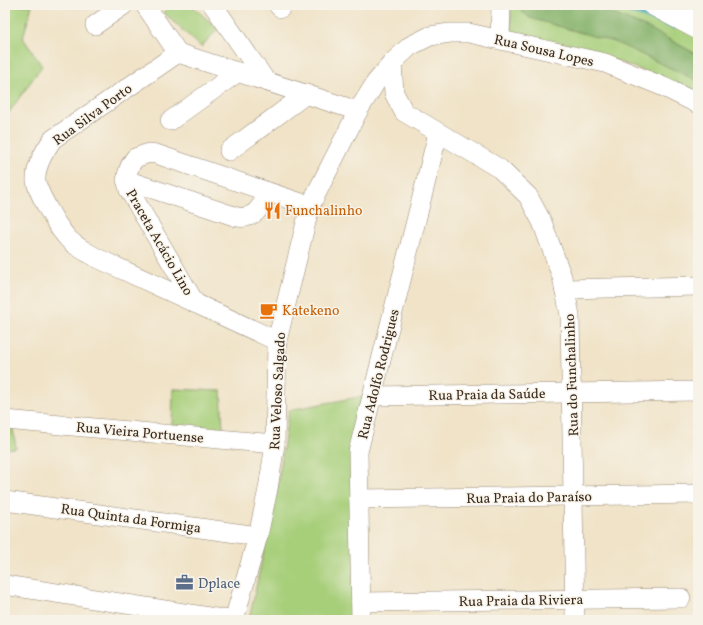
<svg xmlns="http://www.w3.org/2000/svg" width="703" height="625" font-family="Vollkorn,serif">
<rect width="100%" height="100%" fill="#f7f3e8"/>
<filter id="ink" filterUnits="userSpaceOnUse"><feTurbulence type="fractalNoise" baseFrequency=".025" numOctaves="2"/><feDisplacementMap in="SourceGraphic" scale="8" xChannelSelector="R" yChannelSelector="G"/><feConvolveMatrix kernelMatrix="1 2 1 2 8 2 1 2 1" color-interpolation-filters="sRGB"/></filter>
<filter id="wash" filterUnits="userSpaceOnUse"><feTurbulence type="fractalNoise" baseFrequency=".012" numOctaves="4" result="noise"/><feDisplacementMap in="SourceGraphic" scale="16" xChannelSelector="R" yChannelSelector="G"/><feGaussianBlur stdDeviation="0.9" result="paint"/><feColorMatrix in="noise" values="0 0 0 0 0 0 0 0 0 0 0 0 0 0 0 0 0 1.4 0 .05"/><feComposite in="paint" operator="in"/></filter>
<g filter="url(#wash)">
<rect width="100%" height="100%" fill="#f0e3c8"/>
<g fill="#a7cf7a" stroke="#717c4c">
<path d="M5 5H32L23 38 42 66 5 118Z"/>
<path d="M170 5H191L218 29 201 47 163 12Z"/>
<path d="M511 5H639L698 37V91L603 56 511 33Z"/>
<path d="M173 389 221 391 223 430 172 425Z"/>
<path d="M364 396 352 620H249L277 489 289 410Z"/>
<path d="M5 427 13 428 16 448 5 449Z"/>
</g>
<path fill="#85b26a" stroke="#606e44" d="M514 5H591L650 29 698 55V81L617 43 530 18Z"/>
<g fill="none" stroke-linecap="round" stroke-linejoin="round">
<path stroke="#3eaabe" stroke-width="4.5" d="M613 5 674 27"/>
</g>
</g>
<g filter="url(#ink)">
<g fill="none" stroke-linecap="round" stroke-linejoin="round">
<defs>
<g id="minor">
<path d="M145 5 178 53"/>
<path d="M213 5 266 81"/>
<path d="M278 5 281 8"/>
<path d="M651 5 698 30"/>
<path d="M95 25 124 5"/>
<path d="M500 39 501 5"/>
<path d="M178 53 53 139C45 150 35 167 36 181 38 193 57 226 65 235 72 245 85 251 95 257L277 341"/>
<path d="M178 53 358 111"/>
<path d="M392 63 394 93 404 112 500 169 528 196 542 222 562 277 570 315 575 620"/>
<path d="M170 121 238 72"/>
<path d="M229 151 306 94"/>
<path d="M126 180 237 217C255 220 261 206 269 193"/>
<path d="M564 289 698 286"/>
<path d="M195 303 129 190C125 178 127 169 135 158L149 153 156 154 310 206"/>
<path d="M373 396 698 391"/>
<path d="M5 420 275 444"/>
<path d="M359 499 698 494"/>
<path d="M5 501 258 536"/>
<path d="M5 585 228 620"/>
<path d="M361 602 681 598"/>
<path d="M234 620 258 536 268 489 275 444 277 341 310 206 358 111 376 82 392 63 410 46 430 36 450 33H469L605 63 664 87 698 104"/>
<path d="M361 620 358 452 438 133"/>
</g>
<path id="highway" d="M677 5 698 14"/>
</defs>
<use href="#minor" stroke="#968673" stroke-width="20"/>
<use href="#highway" stroke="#968673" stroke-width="24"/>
<use href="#minor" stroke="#fff" stroke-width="19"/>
<use href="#highway" stroke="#fff" stroke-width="22"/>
</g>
</g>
<defs>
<symbol id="restaurant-bare" viewBox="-9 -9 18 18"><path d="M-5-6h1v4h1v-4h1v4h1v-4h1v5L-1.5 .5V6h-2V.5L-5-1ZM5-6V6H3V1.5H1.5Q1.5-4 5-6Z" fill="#e8710a" stroke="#f7f3e8" stroke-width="2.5" paint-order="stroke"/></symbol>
<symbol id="cafe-bare" viewBox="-9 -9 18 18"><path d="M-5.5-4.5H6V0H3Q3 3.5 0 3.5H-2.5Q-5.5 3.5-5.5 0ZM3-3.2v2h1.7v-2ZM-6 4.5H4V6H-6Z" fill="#e8710a" stroke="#f7f3e8" stroke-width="2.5" paint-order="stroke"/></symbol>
<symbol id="office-bare" viewBox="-9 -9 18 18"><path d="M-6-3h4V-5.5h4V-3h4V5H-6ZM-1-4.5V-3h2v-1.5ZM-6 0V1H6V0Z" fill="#5c6f8a" stroke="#f7f3e8" stroke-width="2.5" paint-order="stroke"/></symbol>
</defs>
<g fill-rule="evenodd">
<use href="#restaurant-bare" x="260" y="198" width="25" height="25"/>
<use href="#cafe-bare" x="256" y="298" width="25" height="25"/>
<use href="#office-bare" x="172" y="570" width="25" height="25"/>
</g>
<g text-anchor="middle" stroke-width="3" stroke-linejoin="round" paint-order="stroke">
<g font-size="14" fill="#3b2a1e" stroke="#f7f3e8">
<text transform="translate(544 50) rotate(13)" y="5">Rua Sousa Lopes</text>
<text transform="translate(92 114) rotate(-36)" y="5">Rua Silva Porto</text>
<text transform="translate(160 242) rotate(60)" y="5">Praceta Acácio Lino</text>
<text transform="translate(378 374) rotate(-76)" y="5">Rua Adolfo Rodrigues</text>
<text transform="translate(571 375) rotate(-92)" y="5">Rua do Funchalinho</text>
<text transform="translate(277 391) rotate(-87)" y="5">Rua Veloso Salgado</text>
<text transform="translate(487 394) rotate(-1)" y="5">Rua Praia da Saúde</text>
<text transform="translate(140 432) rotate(5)" y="5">Rua Vieira Portuense</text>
<text transform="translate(529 497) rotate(-1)" y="5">Rua Praia do Paraíso</text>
<text transform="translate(131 518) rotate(8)" y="5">Rua Quinta da Formiga</text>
<text transform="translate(521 600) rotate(-1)" y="5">Rua Praia da Riviera</text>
</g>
<g font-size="14" fill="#c56008" stroke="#f7f3e8" text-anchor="start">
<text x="285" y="215">Funchalinho</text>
<text x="282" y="315">Katekeno</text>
</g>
<g font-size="14" fill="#4e5e75" stroke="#f7f3e8" text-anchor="start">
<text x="198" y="588">Dplace</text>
</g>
</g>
<rect width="703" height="625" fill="none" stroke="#f7f3e8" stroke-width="20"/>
</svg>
